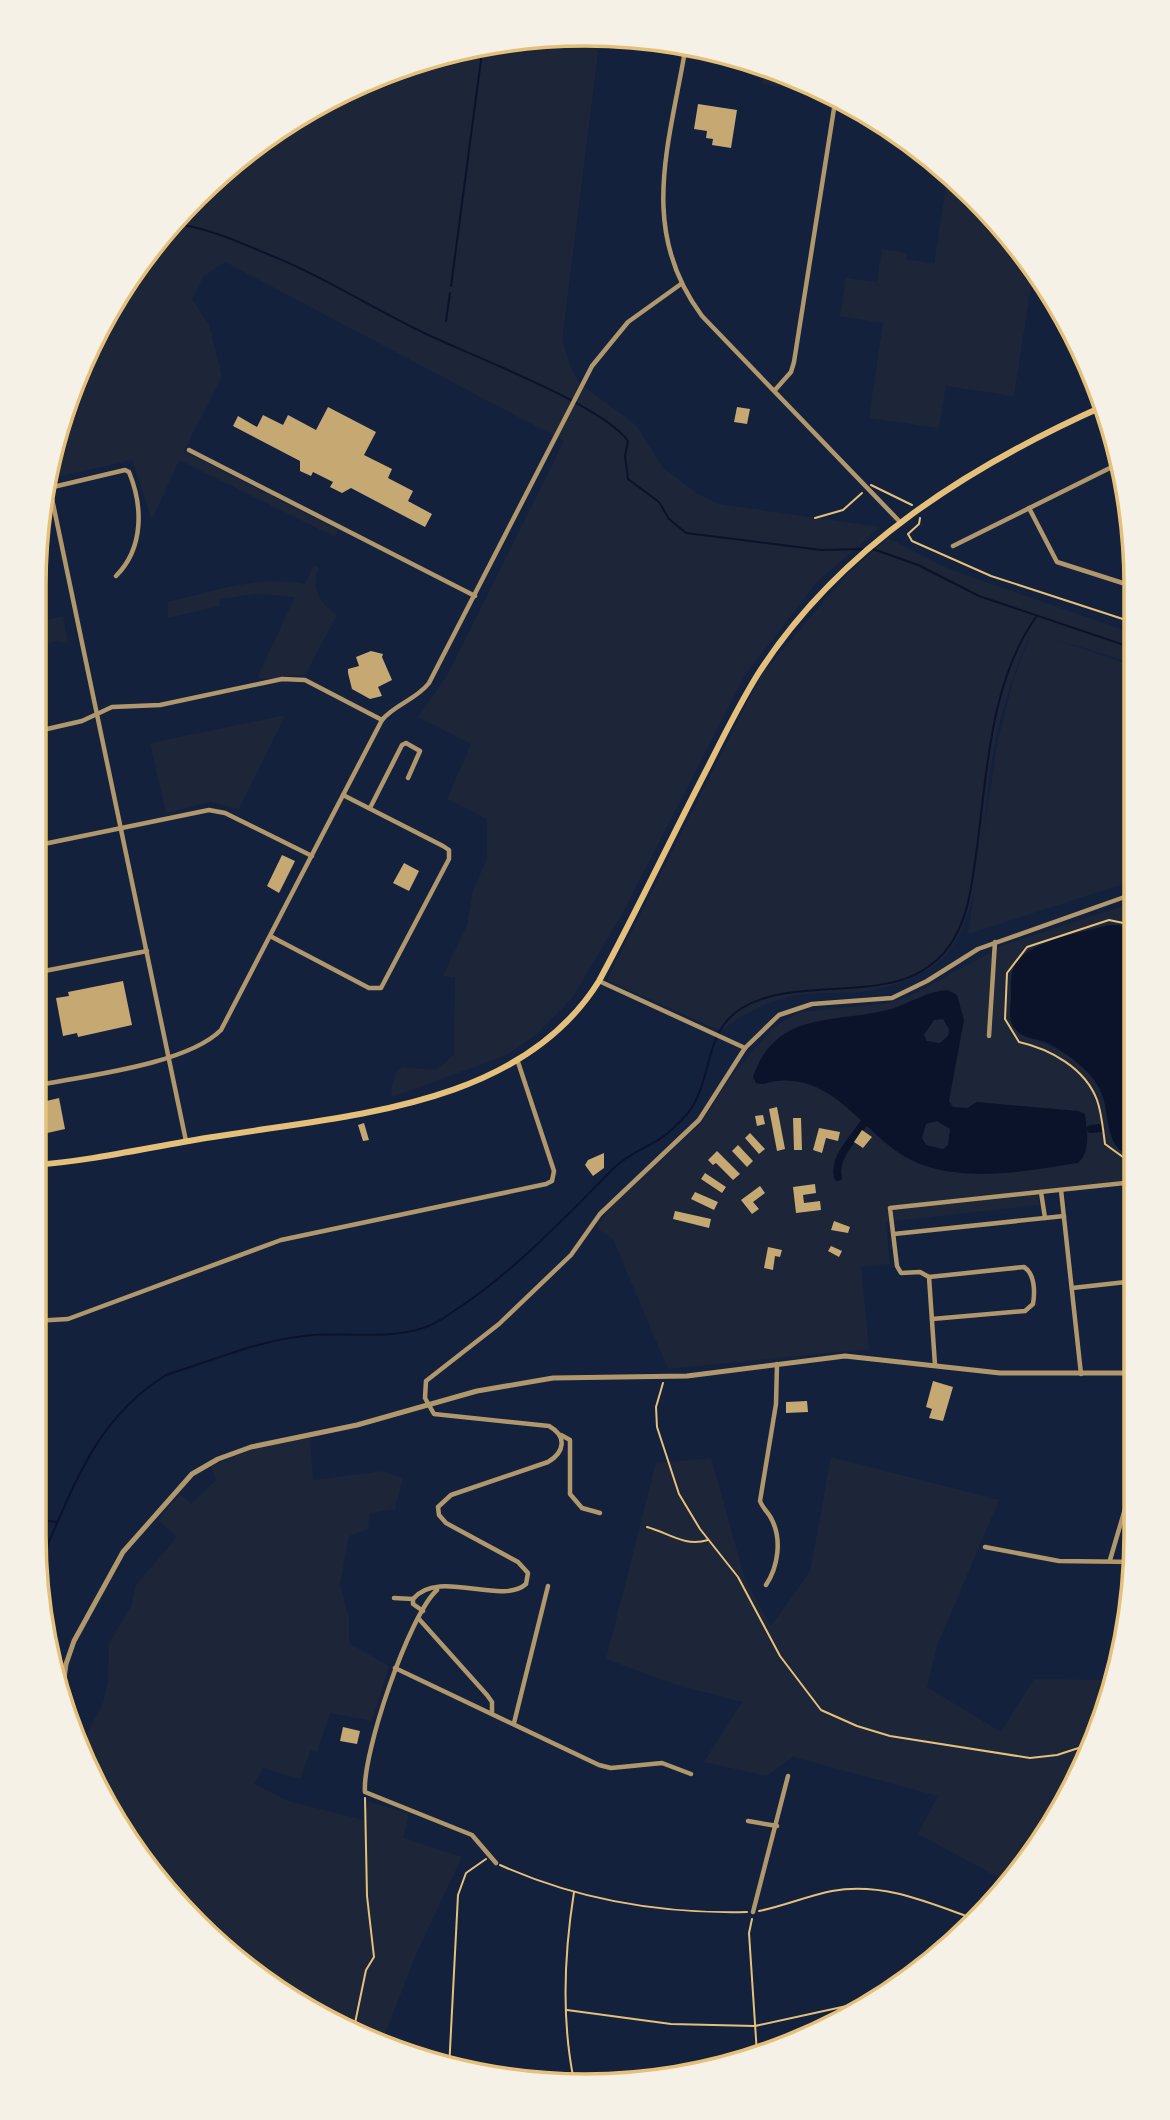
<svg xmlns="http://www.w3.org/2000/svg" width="1170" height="2120" font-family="'Titillium Web',sans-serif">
<rect width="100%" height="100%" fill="#14213d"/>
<g fill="#1d2539">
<path d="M549 34 600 36 562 340 571 368 580 384 636 425 663 468 698 494 719 504 880 527 816 583 745 675 621 916 572 998 538 1033 507 1055 392 1097 391 1089 397 1070 403 1067 437 1070 454 1054 455 978 443 976 467 925 473 890 487 859V819L447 799 471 744 418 717 448 674 564 441 225 262 203 277 192 299 209 325 222 376 184 451 338 530 335 537 179 460 152 520 132 460 48 479 62 408 91 345 147 271 132 274 170 221 249 147 341 90 443 52Z"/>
<path d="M764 63 809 84 808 91 762 84Z"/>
<path d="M948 174 975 195 1034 266 1014 396 946 386 939 428 869 418 883 323 840 316 846 278 877 282 882 249 907 253V259L934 264Z"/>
<path d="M888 538 949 569 1132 633 1133 663 1051 638 1133 666V881L968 934 998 740 1013 681 1032 631C1014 669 1001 711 993 753 982 811 986 941 927 970 908 980 888 988 867 991 848 994 827 992 808 994 776 997 746 1011 721 1031L607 980 761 675 849 572Z"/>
<path d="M314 565 319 568C309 586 321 605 337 615L305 675 261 679 258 676 295 597 256 594 219 599 220 606 168 618V602C214 591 257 575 305 584Z"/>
<path d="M63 616 68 644 57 641 34 647V623Z"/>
<path d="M281 716H285L239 809 211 802 166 813 150 743Z"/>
<path d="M1133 903V933L1119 925 1023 1036C1055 1045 1089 1063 1103 1095 1114 1119 1101 1148 1134 1157V1180L1038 1190 1039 1205 886 1222 890 1264 861 1267 869 1349 668 1369 613 1239 599 1230 598 1225 614 1203 702 1122 730 1078 775 1026 800 1012 889 1003 910 996 1004 945Z"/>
<path d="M310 1437 313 1480 383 1471 403 1478 395 1509 370 1513 368 1529 349 1536 340 1584 349 1619V1643L389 1666 372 1721 330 1713 317 1752 311 1750 300 1779 263 1768 254 1784 288 1801 364 1820 368 1801 409 1814 403 1838 462 1857 418 1950 382 2041 278 1994 147 1871 80 1746 103 1703 108 1683 109 1643 131 1607 136 1585 177 1537 158 1520 180 1494 191 1504 216 1480 211 1466 251 1450Z"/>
<path d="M831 1457 999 1500 937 1646 927 1687 1001 1732 1034 1679 1114 1680 1108 1712 1063 1811 1005 1881 918 1834 938 1796 793 1757 766 1776 704 1762 742 1702 677 1685 606 1659 656 1463 711 1458 745 1579 771 1626 810 1572Z"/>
</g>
<g fill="#0b132b" fill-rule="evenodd">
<path d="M1109 925H1119L1133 933 1134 1157C1100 1147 1113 1111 1098 1086 1088 1069 1068 1054 1050 1044 1039 1038 1025 1040 1016 1030 1008 1022 1010 1010 1011 999 1011 990 1010 976 1014 967 1025 941 1084 932 1109 925Z"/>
<path d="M948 990 957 995 964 1020 949 1101 953 1107 967 1108 977 1102 1078 1111 1085 1114C1087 1130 1091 1152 1078 1163 1020 1172 943 1188 892 1148 867 1129 847 1102 818 1088 806 1082 789 1079 776 1081 768 1082 764 1086 756 1083L753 1077C776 1009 836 1024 891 1009 910 1003 928 991 948 990ZM943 1019 949 1029 948 1036 940 1043 927 1041 924 1035 934 1020ZM937 1121 950 1129 948 1145 943 1149 926 1145 922 1138 926 1124Z"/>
</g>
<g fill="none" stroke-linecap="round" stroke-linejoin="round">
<g stroke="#0b132b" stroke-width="2">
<path d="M169 223C202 226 235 240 265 253 319 274 370 307 422 332 469 355 602 404 628 441L625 456 628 479 659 502 669 519 686 533 821 550 864 549"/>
<path d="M451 286 483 45"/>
<path d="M446 321 450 293"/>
<path d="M873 549 918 565 979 596 1133 648"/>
<path d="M33 1519 57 1522"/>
<path d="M38 1566C73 1491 92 1421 166 1375 211 1361 257 1341 304 1336 345 1331 386 1341 426 1327 438 1323 449 1314 460 1307 518 1268 565 1217 614 1168 630 1152 651 1147 668 1133 677 1124 688 1116 694 1104 713 1070 705 1031 742 1008 805 970 906 1014 952 942 970 914 972 880 977 848 987 772 990 682 1036 617"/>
</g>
<g stroke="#0b132b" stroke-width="8">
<path d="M1091 1129 1100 1128"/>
<path d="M838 1177C833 1158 854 1138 864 1123"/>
</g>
</g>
<g fill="#c6a872">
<path d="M698 104 737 110 731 148 712 145 713 139 706 138 707 131 694 129Z"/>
<path d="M328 407 376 432 364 455 392 469 388 478 413 491 408 501 432 514 425 527 351 488 342 493 330 487 333 482 313 472 311 476 300 471V461L233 426 238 416 257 427 263 415 283 425 288 415 316 430Z"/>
<path d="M737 407 750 409 747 424 734 422Z"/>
<path d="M371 651 383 654 382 657 392 680 378 687 382 696 370 699 352 689 348 673V669L359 666 356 657Z"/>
<path d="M282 855 295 861 279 893 267 886Z"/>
<path d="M404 863 419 871 409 891 393 883Z"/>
<path d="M123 981 132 1025 78 1037 77 1033 63 1036 56 998 69 996 68 992Z"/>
<path d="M59 1098 65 1129 34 1136V1104Z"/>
<path d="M777 1107 785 1149 777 1151 769 1109Z"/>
<path d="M763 1115 765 1124 757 1126 755 1116Z"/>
<path d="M793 1118H801L802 1150H794Z"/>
<path d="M364 1123 369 1140 363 1141 358 1125Z"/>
<path d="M819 1128 840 1132 838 1141 826 1138 822 1153 813 1150Z"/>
<path d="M862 1130 872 1137 863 1148 854 1142Z"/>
<path d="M750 1133 765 1149 759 1154 745 1138Z"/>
<path d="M738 1145 753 1161 747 1167 732 1151Z"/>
<path d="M717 1151 740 1174 733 1180 716 1163 713 1165 708 1160Z"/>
<path d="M604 1153V1168L593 1176 585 1165 588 1160Z"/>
<path d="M705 1173 726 1187 722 1193 701 1179Z"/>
<path d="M815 1184 816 1193 803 1195 804 1203 820 1201 821 1210 796 1213 793 1187Z"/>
<path d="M760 1186 765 1193 753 1202 759 1209 752 1214 741 1200Z"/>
<path d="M695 1192 718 1202 714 1210 691 1199Z"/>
<path d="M675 1211 711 1219 709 1228 673 1219Z"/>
<path d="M834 1221 850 1227 848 1233 831 1230Z"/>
<path d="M831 1246 842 1251 839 1257 828 1251Z"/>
<path d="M768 1247 782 1250 780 1257 775 1256 773 1270 764 1268Z"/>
<path d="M933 1381 953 1387 943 1421 929 1418 932 1409 926 1407Z"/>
<path d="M807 1401 808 1412 786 1413V1402Z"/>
<path d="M343 1727 360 1731 357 1744 340 1741Z"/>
</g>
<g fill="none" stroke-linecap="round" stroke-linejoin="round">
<g stroke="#e5c07b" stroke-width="2">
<path d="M871 485 912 505"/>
<path d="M815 518 843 510 862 493"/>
<path d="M920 518 919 524 908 534 912 541 991 576 1132 622"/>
<path d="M1133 925 1109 920 1027 947 1007 973 1005 1019 1019 1042C1050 1049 1085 1068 1097 1100 1102 1114 1103 1130 1105 1144L1134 1165"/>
<path d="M663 1383 656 1407 657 1427 679 1494 700 1529 738 1577 780 1656 821 1710 857 1726 890 1736 1030 1758 1057 1755 1094 1743"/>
<path d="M647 1527C669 1533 684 1547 708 1540"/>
<path d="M35 1543 41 1529"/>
<path d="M500 1865C578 1900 661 1914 747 1912"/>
<path d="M574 1892C564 1955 561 2018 574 2081"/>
<path d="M759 1911C784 1906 807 1896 832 1891 883 1882 927 1902 974 1919"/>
<path d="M752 1919 749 1933 757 2054"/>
<path d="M567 2010 671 2024 755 2026 865 2002"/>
<path d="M354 2028 366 1970 374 1957 367 1896 365 1798"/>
<path d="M449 2069 458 1895 466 1873 486 1859"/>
</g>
<g stroke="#b1986c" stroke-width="4.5">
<path d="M686 45C670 143 637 229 702 316L901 523"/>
<path d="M775 390 791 372 794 362 836 96"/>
<path d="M189 450 475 596"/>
<path d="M1029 508 1057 562 1132 586"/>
<path d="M1131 544H1132"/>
<path d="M953 546 1120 463"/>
<path d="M116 576C144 548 143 506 129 472L125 470 53 487 51 494 186 1141"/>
<path d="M34 732 82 721 112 707 160 705 282 679 305 680 382 720"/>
<path d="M370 808 402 745 406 743 420 751 408 778"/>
<path d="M34 846 209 810 225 813 312 856"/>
<path d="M272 937 369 988H381L449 859V850L443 846 343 795"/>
<path d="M34 973 147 951"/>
<path d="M599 981 745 1048"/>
<path d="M989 1036 995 942"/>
<path d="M34 1086C83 1076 186 1065 221 1030L382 720C395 704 416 700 429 683L592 366 628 322 681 284"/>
<path d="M1126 1183 1135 1264"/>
<path d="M1061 1190 1081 1374"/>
<path d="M1041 1192 1045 1218"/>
<path d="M894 1234 1064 1216"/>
<path d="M929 1277 1024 1267C1035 1274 1035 1292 1033 1304L1025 1311 932 1319"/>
<path d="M1072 1288 1135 1281"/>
<path d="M34 1321 68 1319 281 1240 546 1184 552 1181 554 1171 518 1062"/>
<path d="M935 1365 929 1277 920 1272 901 1273 897 1266 890 1208 1134 1182"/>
<path d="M561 1435 570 1440V1494L582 1508 600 1513"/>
<path d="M985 1547 1059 1561 1136 1562"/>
<path d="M1110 1560 1135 1475"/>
<path d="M766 1585C778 1567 782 1540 772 1520 769 1513 763 1509 760 1501L776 1404 777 1364"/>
<path d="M437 1590C409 1615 362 1754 365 1792L472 1835 496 1863"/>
<path d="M394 1598 413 1599"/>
<path d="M423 1611 413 1604V1599C438 1568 501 1606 526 1584L528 1573 518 1562 446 1523 439 1515 438 1507 451 1495 548 1462C565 1452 567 1436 549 1426L434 1414 425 1398 426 1381 499 1324 571 1255 600 1214 699 1120 745 1048 779 1015 812 1004 892 998 927 981 978 949 1133 894"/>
<path d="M419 1619 487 1695 492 1702V1712"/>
<path d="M395 1668 599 1765 611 1768 662 1763 691 1774"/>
<path d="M514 1723 548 1586"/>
<path d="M748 1821 777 1826"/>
<path d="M753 1912 788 1776"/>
</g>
<path stroke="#b1986c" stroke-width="5" d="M61 1701 66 1664 74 1641 123 1552 192 1474 218 1459 251 1447 357 1425 477 1391 553 1378 687 1376 845 1356 1000 1373H1135"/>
<path stroke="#e5c07b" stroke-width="6" d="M34 1165C93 1161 154 1146 213 1137 346 1115 520 1108 599 981 638 909 672 836 710 763 725 733 740 703 758 674 839 547 971 465 1106 405"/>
</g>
<path d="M0 0H1170V2120H0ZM585 46H585A539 539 0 0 1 1124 585V1535A539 539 0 0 1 585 2074H585A539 539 0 0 1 46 1535V585A539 539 0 0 1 585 46Z" fill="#f6f1e7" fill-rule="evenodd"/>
<path fill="none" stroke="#e5c07b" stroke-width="3.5" d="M585 46H585A539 539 0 0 1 1124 585V1535A539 539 0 0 1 585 2074H585A539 539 0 0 1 46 1535V585A539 539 0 0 1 585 46Z"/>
</svg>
